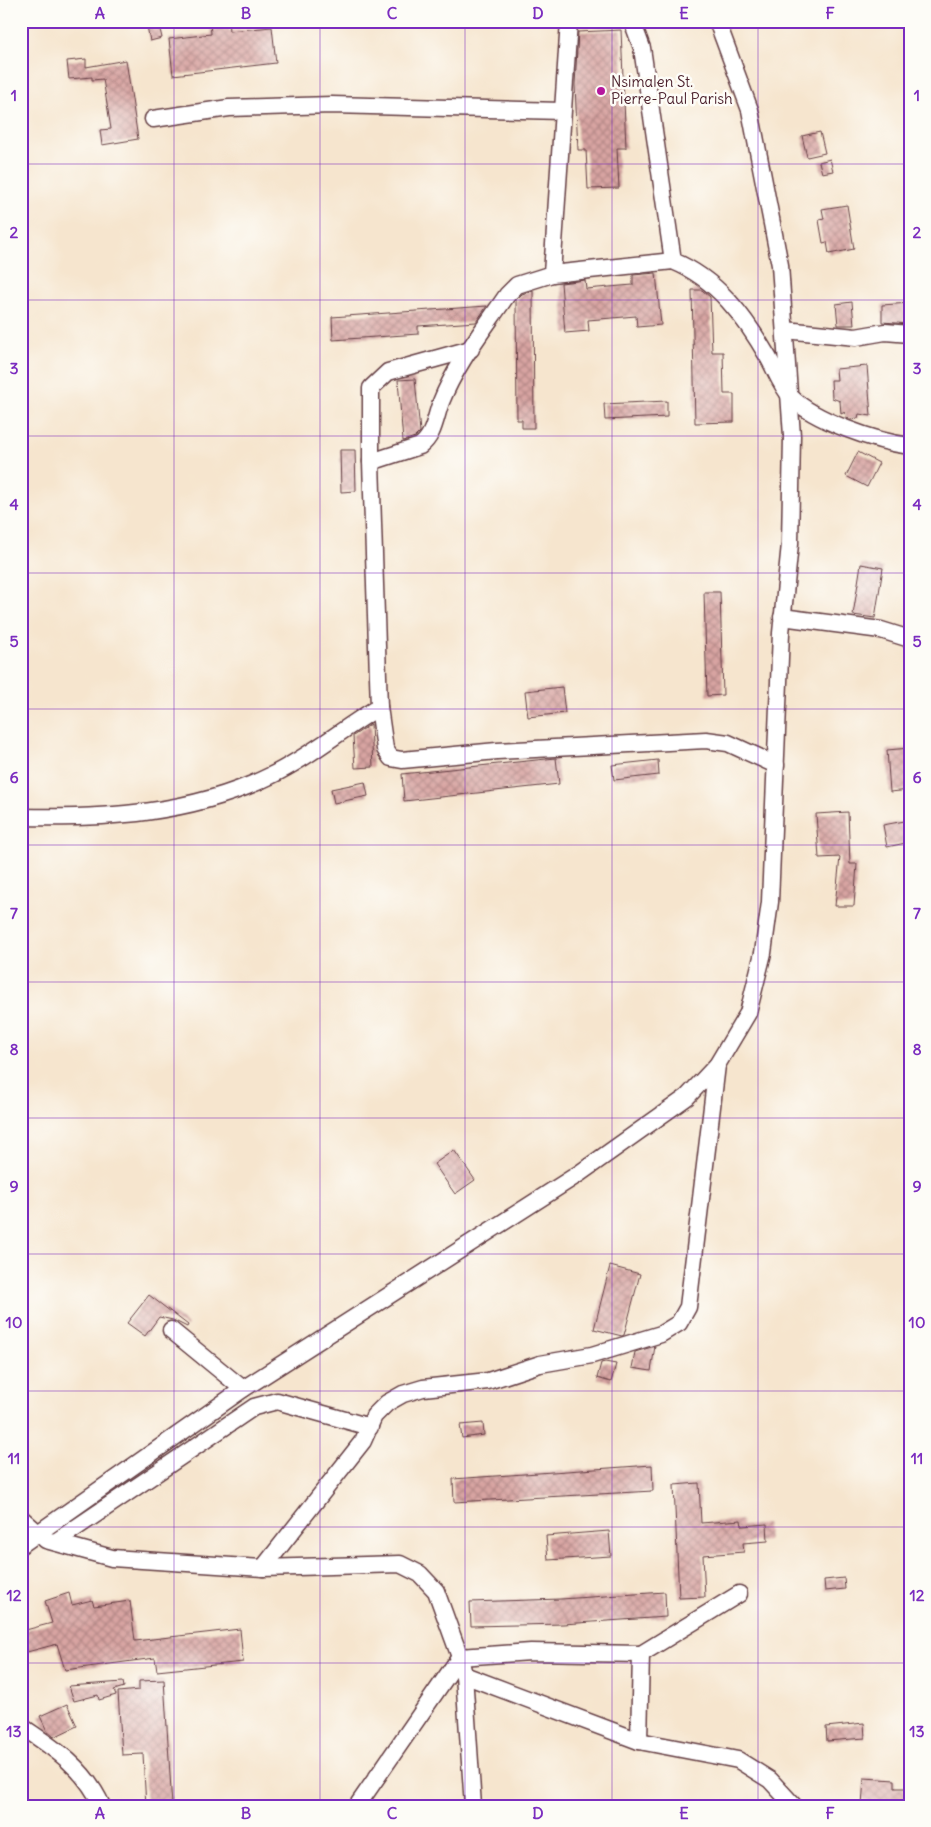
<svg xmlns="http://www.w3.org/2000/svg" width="931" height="1827" font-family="Delius,sans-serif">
<defs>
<pattern id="building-cross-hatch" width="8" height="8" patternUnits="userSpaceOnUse" patternTransform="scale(1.25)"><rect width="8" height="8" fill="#d8a4a2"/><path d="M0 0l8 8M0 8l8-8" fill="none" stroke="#b18584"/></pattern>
</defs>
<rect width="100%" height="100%" fill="#fdfcf7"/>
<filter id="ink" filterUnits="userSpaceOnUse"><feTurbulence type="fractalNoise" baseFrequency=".02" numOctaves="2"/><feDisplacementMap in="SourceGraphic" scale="10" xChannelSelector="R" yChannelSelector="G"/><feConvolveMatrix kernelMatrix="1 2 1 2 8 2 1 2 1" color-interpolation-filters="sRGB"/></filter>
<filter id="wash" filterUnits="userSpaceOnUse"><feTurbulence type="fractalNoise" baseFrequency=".0096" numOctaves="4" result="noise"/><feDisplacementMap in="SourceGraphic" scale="20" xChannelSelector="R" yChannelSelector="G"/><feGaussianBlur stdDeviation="1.12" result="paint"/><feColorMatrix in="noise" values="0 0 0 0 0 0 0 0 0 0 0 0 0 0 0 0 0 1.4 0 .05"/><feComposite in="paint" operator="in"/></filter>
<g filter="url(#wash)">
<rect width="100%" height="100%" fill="#f6e5ce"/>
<g id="blocks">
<g fill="url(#building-cross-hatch)">
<path d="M146 21H158L162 38 150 41Z"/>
<path d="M210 21H228L229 31 272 27 276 63 173 75 169 39 211 34Z"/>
<path d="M621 30 626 148H617L619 188 588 189 586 150H578L575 85 578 32Z"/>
<path d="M86 59V67L126 60 138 139 102 145 100 130 111 129 103 79 92 80V77L69 79 67 61Z"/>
<path d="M820 132 825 153 807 157 802 136Z"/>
<path d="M830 159 833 171 822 173 819 162Z"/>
<path d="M847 205 854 249 829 254 827 242 823 243 819 220 824 219 822 209Z"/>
<path d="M656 273 661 325 637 327 636 316 588 320 589 331 565 333 561 283 585 280 586 289 633 285V275Z"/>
<path d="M533 290 534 428H522V420H517L516 300 522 294Z"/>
<path d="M692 290H702L710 297 712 352H723L724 394H734V422L695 423Z"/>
<path d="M852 302 854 325H838L836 304Z"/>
<path d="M910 303V324L882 322V305Z"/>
<path d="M487 306 476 322 418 326V334L333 340 332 317Z"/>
<path d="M867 366 871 416 859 414 858 418 850 419 846 418 845 412 841 414 840 401 832 398 831 380H837L836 369Z"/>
<path d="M415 379 420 432 415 437 403 441 398 380Z"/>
<path d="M667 401V417L605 420 604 404Z"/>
<path d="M340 450H355L356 491 341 492Z"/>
<path d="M858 452 879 463 867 487 846 476Z"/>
<path d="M861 564 883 568 875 618 853 615Z"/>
<path d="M704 592H720L723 695 707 696Z"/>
<path d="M562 687 565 713 528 717 525 691Z"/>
<path d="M371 724 373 767 355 768 353 736Z"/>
<path d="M910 748V790L890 792 887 750Z"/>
<path d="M556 758 559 784 404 801 402 774Z"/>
<path d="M658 760 659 775 614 780 612 765Z"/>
<path d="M365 782 368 796 334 803 331 789Z"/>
<path d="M848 812 850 864H857L854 906H835L840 857 819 858 816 814Z"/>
<path d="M910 820V842L887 847 883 825Z"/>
<path d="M454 1150 475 1180 455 1194 434 1164Z"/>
<path d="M610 1266 640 1274 624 1335 622 1336 594 1329Z"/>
<path d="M149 1295 188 1325 187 1327 173 1320 159 1317 145 1336 127 1323Z"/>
<path d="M655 1346 651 1371 632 1368 635 1352Z"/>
<path d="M605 1362 616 1364 611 1382 597 1378 601 1363Z"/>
<path d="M483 1423 484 1435 462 1438 460 1425Z"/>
<path d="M652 1465 653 1491 454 1502 453 1479Z"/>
<path d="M699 1483 701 1523 741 1520 742 1526 767 1524 768 1541 743 1543 744 1552 703 1555 705 1597 679 1598 674 1485Z"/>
<path d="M609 1531 611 1556 548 1560 546 1536Z"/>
<path d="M844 1578 845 1589 825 1591 824 1580Z"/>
<path d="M665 1592 666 1617 563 1624 471 1626 470 1602 561 1599Z"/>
<path d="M69 1593 72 1605 92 1600 94 1606 130 1601 135 1641 240 1629 243 1662 157 1671 155 1658 65 1670 57 1644 27 1652 22 1631 52 1623 45 1601Z"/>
<path d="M164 1680 172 1806H146L143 1754 122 1755 118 1692 139 1690V1681Z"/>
<path d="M123 1682 124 1687 114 1690 116 1695 99 1700 98 1695 74 1701 69 1686Z"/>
<path d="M67 1704 77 1726 54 1737 47 1731 40 1716Z"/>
<path d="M864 1723 865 1738 827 1741 826 1727Z"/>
<path d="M864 1778 895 1780V1788H910V1806H862Z"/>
</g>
</g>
</g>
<g filter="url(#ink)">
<use href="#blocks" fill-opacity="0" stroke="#643d43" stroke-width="1"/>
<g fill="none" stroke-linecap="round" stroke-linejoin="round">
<defs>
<g id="street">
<path d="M632 21 642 48 673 261"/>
<path d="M153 119 229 108 332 105 562 111"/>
<path d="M552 274 569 21"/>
<path d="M785 330 856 337 885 332 910 334"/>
<path d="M371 462V388L388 372 471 349"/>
<path d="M782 617 881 630 910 639"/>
<path d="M776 765 728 743 706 740 497 751 402 760 391 758 385 749 379 707 371 462 420 446C434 436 435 418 441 402 456 364 484 329 507 295L517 285 552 274 673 261C717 279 745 317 768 357 775 369 781 386 791 397 813 420 877 442 910 446"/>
<path d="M21 817C105 819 193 814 270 776 308 758 342 729 379 707"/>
<path d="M171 1330 243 1389"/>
<path d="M21 1518 46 1540 112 1558 263 1568 400 1564 420 1574 436 1591 460 1657 464 1675 473 1806"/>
<path d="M55 1542 254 1407 277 1401 370 1427"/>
<path d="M21 1545 243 1389 580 1173 687 1097 717 1065 748 1013 763 953 770 902 781 633 790 544 792 436 780 265 750 110 717 21"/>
<path d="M263 1568 363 1441 374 1416 387 1403 403 1394 423 1388 488 1381 540 1364 592 1355 661 1334 679 1323 688 1307 717 1065"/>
<path d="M464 1675 639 1741 738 1760 770 1780 794 1806"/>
<path d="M21 1726C54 1748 85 1768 102 1806"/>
<path d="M639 1741 641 1654 739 1594"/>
<path d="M357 1806 460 1657 531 1652 641 1654"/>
</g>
</defs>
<use href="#street" stroke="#643d43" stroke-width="19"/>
<use href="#street" stroke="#fff" stroke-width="16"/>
</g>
</g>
<path fill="none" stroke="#7b2cbf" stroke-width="1" stroke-opacity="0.55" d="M174 21V1806M320 21V1806M465 21V1806M612 21V1806M758 21V1806M21 164H910M21 300H910M21 436H910M21 573H910M21 709H910M21 845H910M21 982H910M21 1118H910M21 1254H910M21 1391H910M21 1527H910M21 1663H910"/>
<circle fill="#b5179e" stroke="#fdfcf7" stroke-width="2" cx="601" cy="91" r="5"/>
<g text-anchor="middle" stroke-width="5" stroke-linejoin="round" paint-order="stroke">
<g font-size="15" fill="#4a1f2b" stroke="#fdfcf7" text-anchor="start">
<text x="611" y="87">Nsimalen St.<tspan x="611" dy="17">Pierre-Paul Parish</tspan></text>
</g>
</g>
<rect width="931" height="1827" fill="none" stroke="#fdfcf7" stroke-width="55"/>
<rect x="28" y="28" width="876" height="1772" fill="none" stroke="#7b2cbf" stroke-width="2"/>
<g font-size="16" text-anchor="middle" font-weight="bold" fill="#7b2cbf">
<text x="100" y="19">A</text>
<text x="246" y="19">B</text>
<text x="392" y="19">C</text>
<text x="538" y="19">D</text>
<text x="684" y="19">E</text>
<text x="830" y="19">F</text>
<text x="14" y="101">1</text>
<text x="917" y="101">1</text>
<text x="14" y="238">2</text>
<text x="917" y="238">2</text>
<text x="14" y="374">3</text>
<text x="917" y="374">3</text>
<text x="14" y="510">4</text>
<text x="917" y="510">4</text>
<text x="14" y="647">5</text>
<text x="917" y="647">5</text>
<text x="14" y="783">6</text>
<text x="917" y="783">6</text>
<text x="14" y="919">7</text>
<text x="917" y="919">7</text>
<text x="14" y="1055">8</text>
<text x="917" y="1055">8</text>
<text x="14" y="1192">9</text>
<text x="917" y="1192">9</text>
<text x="14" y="1328">10</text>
<text x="917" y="1328">10</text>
<text x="14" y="1464">11</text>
<text x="917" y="1464">11</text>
<text x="14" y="1601">12</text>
<text x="917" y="1601">12</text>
<text x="14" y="1737">13</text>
<text x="917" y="1737">13</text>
<text x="100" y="1819">A</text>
<text x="246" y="1819">B</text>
<text x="392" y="1819">C</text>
<text x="538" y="1819">D</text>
<text x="684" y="1819">E</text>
<text x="830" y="1819">F</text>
</g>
</svg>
